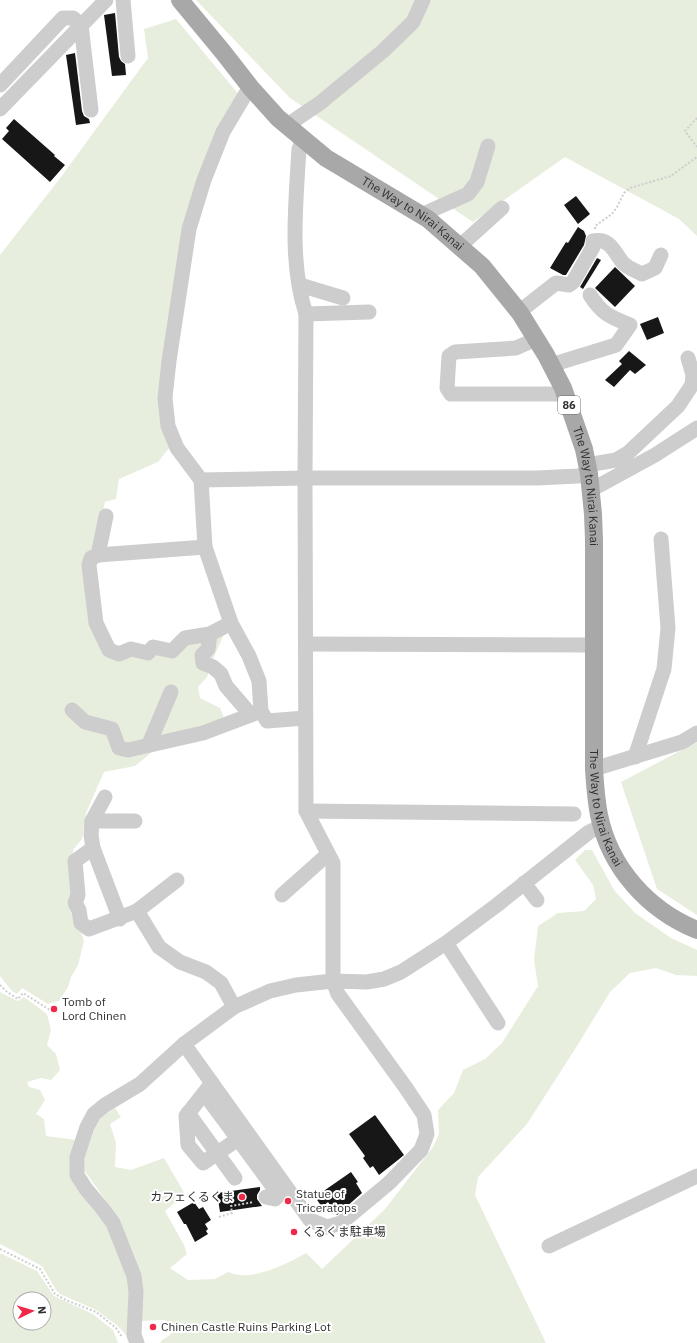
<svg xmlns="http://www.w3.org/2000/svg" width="697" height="1343" font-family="'IBM Plex Sans','Noto Sans JP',sans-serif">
<rect width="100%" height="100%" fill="#fff"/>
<g fill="#e8eedd" fill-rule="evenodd">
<path d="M196 0H697V236L679 219 565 157 473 222 290 98Z"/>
<path d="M176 19 240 96 179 254 169 448 158 462 119 479 116 499 105 502 94 549 102 651 186 643 224 634 213 659 207 677 198 687 200 698 220 708 225 720 159 739 151 753 135 766 104 772 86 813 82 839 73 850 75 911 84 941 78 965 71 977 68 987 59 1001 48 1004 22 988 17 994 12 991 0 976V255L58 181 148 58 144 29Z"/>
<path d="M697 742V915L657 889 621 782Z"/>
<path d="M585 850H592L614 890 635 913 671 938 697 950V976L676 975 656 968 630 973 610 992 577 1046 527 1124 478 1177 475 1195 546 1343H160L161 1341 171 1334 165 1320 140 1321 113 1211 84 1170 85 1156 95 1128 101 1117 115 1108 121 1117 110 1124 116 1143 115 1167 131 1170 164 1158 185 1194 165 1211 184 1245 187 1254 170 1268 188 1280 215 1279 228 1272C232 1273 236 1275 241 1275 260 1277 289 1263 306 1253L322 1269 385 1209 433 1147 439 1134 438 1110 454 1093 463 1070 485 1059 502 1043 538 986 534 960 538 926 558 913 584 911 596 899 593 885 575 860Z"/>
<path d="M0 992 18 1001 24 997 47 1014 51 1030 47 1045 56 1054 60 1070 51 1080 41 1078 27 1082 29 1087 40 1090 45 1100 36 1114 44 1119 46 1136 77 1140 72 1155 108 1228 132 1286 127 1336 118 1326 96 1310 60 1294 56 1290 42 1266 0 1244Z"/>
<path d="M0 1253 37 1271 54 1296 93 1314 113 1330 118 1343H0ZM20 1299H44V1323H20Z"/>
</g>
<g fill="#171717">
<path d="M115 13 119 57 121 61 125 64 126 75 112 76 104 15Z"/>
<path d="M75 53 82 111 84 116 89 119 90 123 76 125 66 55Z"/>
<path d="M14 119 55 155 54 156 65 165 50 182 2 139 9 131 6 128Z"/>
<path d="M576 196 590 214 578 224 564 205Z"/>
<path d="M578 227 584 231 586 236 584 245 566 275H563L550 268 566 242 568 243Z"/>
<path d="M597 258 601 260 583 289 580 287Z"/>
<path d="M615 267 635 286 615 307 595 288Z"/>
<path d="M658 317 664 333 647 340 640 324Z"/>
<path d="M629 351 646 365 635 374 630 370 614 387 605 380 622 364 619 361Z"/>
<path d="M375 1115 404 1155 398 1160 379 1175 373 1166 370 1168 363 1158 365 1156 349 1134Z"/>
<path d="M351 1172 358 1182 356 1183 362 1193 337 1215 328 1202 322 1207 315 1197Z"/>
<path d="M260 1187V1190L257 1195V1199L262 1206 220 1212 217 1193Z"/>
<path d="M194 1202 199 1209 203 1207 211 1220 205 1224 208 1229 206 1231 208 1234 195 1242 186 1224H184L177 1212Z"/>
</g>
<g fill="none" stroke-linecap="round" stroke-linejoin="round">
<g stroke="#cdcdcd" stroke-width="2" stroke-dasharray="2 2" stroke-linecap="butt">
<path d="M697 118 685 131 697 147"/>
<path d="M595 229V226L612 214 617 207 624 193 630 188 671 176 697 157"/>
<path d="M0 985 7 992 18 999 23 993 50 1010"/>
<path d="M219 1217 232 1213 231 1206 254 1202"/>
<path d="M0 1249 40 1269 55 1294 66 1300 96 1312 116 1328 122 1337"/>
</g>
<g stroke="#cdcdcd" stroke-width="15">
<path d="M123 0 128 56"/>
<path d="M0 85 63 18H73L81 25 91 110"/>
<path d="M251 88 245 95 223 132 204 180 189 229 169 361 165 398 168 426 177 448 201 480 205 547 231 623 249 656 259 681 261 711 267 721 305 718"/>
<path d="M0 109 106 0"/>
<path d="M286 126 320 103 383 51 413 22 423 0"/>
<path d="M421 215 468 194 477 182 488 146"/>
<path d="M460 246 502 208"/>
<path d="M300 285 343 298"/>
<path d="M520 313 524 308 556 283 569 285 573 282 593 247V241C611 238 613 251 623 263 628 268 636 271 642 274L655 268 661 255"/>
<path d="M306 314 369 312"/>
<path d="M536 339 516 348 455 352 449 356 447 388 451 394H565"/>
<path d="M551 365 616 345 630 325C610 317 602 314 590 295"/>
<path d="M587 465 616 460 628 453 678 406 692 385 693 375 688 358"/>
<path d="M201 480 305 478H537L578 476 589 474"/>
<path d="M591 490 655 455 697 428"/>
<path d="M205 547 98 555 91 558 89 565 96 623 109 650 119 654 131 649 148 653 153 647 172 651 185 638 210 634"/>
<path d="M98 555 106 516"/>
<path d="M231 623 210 634 208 649 202 655 203 663 213 667 221 674 226 686 251 715"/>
<path d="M306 644 594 645"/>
<path d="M72 710 85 722 112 729 119 748 128 750 203 733 261 711"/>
<path d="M149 744 171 692"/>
<path d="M635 757 664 669 668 628 661 539"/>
<path d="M594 769 682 742 697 733"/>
<path d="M306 811 574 814"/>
<path d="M92 821H135"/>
<path d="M93 848 91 835 92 821 105 797"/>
<path d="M177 880 137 911 159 947 180 962 206 972 221 983 234 1007"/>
<path d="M524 883 537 900"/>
<path d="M282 895 328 854"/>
<path d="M120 919 93 848 75 861 78 895 75 903 79 910 81 923 89 929 137 911"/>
<path d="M446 943 498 1023"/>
<path d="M184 1044 310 1220 327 1227 341 1223 389 1183 421 1150 427 1134 424 1115 406 1088 338 994 333 981V863L306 811 305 478 306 314C289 263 296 202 299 149L303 140"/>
<path d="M204 1093 238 1139 203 1163 188 1145 186 1116 212 1083"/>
<path d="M188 1113 235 1178"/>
<path d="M238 1139 279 1195 275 1199 266 1197"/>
<path d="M549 1246 697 1176"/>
<path d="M137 1343 134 1335 136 1292 134 1276 113 1223 102 1208 86 1189 77 1175V1157L87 1127 94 1114 105 1105 140 1084 184 1044 234 1007 270 991 296 985 333 981 367 982 384 979 401 972 446 943 497 905 589 832 602 826"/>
</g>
<path stroke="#a8a8a8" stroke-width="18" id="s1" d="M180 0 223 52 251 88 278 118 326 158 428 219 482 266 520 313 546 355 563 388 584 449 589 474 593 514 594 540V769C595 785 596 800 599 815 610 868 648 910 697 930"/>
</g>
<g fill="#f02948" stroke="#fff" stroke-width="1.5">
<circle cx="54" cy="1009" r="4"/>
<circle cx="242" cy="1197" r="4"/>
<circle cx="288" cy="1201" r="4"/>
<circle cx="294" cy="1232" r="4"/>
<circle cx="153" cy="1327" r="4"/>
</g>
<g text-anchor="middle" stroke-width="4" stroke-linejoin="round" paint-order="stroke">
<rect fill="#fff" stroke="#6e6e6e" stroke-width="1" x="558" y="396" width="22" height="18" rx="3"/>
<g font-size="11" font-weight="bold" fill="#303030">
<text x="569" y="409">86</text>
</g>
<g font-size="12" fill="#303030" stroke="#fff">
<text dy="4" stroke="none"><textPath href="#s1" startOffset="319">The Way to Nirai Kanai</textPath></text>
<text dy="4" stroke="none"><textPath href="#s1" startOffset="655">The Way to Nirai Kanai</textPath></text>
<text dy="4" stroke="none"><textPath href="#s1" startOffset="979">The Way to Nirai Kanai</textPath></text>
</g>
<g font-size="12" fill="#303030" stroke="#fff" text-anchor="start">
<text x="62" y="1006">Tomb of<tspan x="62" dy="14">Lord Chinen</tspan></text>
<text x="296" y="1198">Statue of<tspan x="296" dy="14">Triceratops</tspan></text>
<text x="234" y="1201" text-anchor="end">カフェくるくま</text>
<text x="302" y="1236">くるくま駐車場</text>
<text x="161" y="1331">Chinen Castle Ruins Parking Lot</text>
</g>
</g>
<g transform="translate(32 1311) rotate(85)"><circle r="19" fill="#ffffff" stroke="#acacac"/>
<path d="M0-3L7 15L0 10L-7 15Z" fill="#f02948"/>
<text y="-6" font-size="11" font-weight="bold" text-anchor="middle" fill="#303030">N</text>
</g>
</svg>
